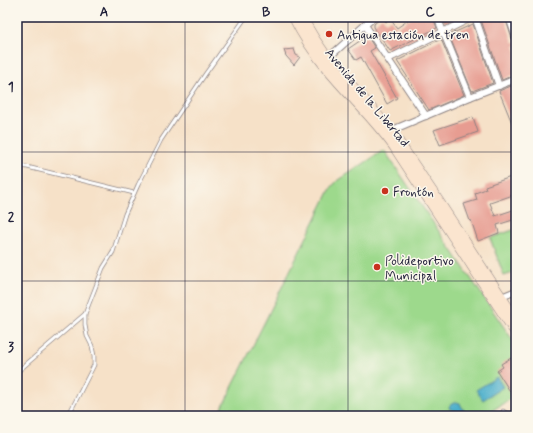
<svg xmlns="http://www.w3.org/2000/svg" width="533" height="433" font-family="Mynerve,sans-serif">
<rect width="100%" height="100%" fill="#fbf7ec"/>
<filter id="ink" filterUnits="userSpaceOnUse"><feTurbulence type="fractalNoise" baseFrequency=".025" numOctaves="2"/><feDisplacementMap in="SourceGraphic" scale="8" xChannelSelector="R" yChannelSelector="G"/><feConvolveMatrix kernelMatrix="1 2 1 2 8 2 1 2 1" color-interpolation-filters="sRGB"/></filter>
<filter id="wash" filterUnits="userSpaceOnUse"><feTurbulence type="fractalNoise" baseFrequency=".012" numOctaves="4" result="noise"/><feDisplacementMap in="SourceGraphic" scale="16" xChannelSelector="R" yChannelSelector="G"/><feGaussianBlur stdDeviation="0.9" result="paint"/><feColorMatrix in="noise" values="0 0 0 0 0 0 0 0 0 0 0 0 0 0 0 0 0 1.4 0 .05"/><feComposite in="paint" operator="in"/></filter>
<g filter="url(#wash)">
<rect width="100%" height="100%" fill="#f6e1c8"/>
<g fill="#9dd98c" stroke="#607e64">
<path d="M384 150 516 345V395L484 416H227L220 412 331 188 336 182Z"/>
<path d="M516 229V272L504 276 490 238Z"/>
</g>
<g fill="#4cafcb" stroke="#376883">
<path d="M497 377 503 387 483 400 476 390Z"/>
<path d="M456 402 460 403C461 407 464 409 465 413L464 415H461C456 409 453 412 449 408L450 405Z"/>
</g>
<g id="blocks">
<g fill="#e79c91">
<path d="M382 17 386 22 390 19 397 28 407 21 415 17H433L437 28 390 51 374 27V24Z"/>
<path d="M442 17H460L445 24Z"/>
<path d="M487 17H505L512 39 513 42H516V46H514L516 52V74L502 80 481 20Z"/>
<path d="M473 24 493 83 472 91 449 35Z"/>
<path d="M367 36 375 48 370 51 397 98 387 104 361 57 356 60 348 49Z"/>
<path d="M441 39 464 95 429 110 397 61Z"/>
<path d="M294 49 296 55 300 57 294 65 286 56 284 50Z"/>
<path d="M516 84V121L512 123 499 91Z"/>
<path d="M473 117 478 132 440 145 434 130Z"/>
<path d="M516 173V194L490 203 495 216 516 209V219L497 225 499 233 478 241 471 220 470 221 464 204 477 200 475 193 486 189 485 186 511 177 510 175Z"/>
<path d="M511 358 516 366V394L513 396 497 371 503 367 501 364Z"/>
</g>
</g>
</g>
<g filter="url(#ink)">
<use href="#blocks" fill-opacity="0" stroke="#8c8282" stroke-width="1"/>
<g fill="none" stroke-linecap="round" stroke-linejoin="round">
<defs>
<g id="service">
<path d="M17 166 27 167 134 193"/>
<path d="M17 372 85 314"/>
<path d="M503 411 511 416"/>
<path d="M68 416 94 365V356L92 346 87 336 85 325V314L103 268 113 252 125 214 138 185 161 140 206 73 246 17"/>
</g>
<g id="minor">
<path d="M437 17 470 97"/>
<path d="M475 17 499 86"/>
<path d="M509 17 516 38"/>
<path d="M365 25 426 116"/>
<path d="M328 58 374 17"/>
<path d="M388 59 473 17"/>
<path d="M390 131 470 97 516 79"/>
<path d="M499 298 516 291"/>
</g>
<g id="secondary">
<path d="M293 17C302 35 313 52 326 68 348 95 374 119 394 147L516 334"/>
<path d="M302 17 315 39 328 58 391 130 435 195 516 319"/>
</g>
</defs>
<use href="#service" stroke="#8c8282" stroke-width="4.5"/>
<use href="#minor" stroke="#8c8282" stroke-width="8"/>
<use href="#secondary" stroke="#8c8282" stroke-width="10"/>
<use href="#service" stroke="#fff" stroke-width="3"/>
<use href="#minor" stroke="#fff" stroke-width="6"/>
<use href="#secondary" stroke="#fbe5cf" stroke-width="9"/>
</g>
</g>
<path fill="none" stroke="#22223b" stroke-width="1" stroke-opacity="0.55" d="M185 17V416M348 17V416M17 152H516M17 281H516"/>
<g fill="#c8321e" stroke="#fbf7ec" stroke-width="1.5">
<circle cx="329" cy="34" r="4"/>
<circle cx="385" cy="191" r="4"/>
<circle cx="377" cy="267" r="4"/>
</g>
<g text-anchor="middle" stroke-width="3" stroke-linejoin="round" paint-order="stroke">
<g font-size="13" fill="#22223b" stroke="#fbf7ec" text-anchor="start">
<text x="337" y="39">Antigua estación de tren</text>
<text x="393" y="196">Frontón</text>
<text x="385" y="265">Polideportivo<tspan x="385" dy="15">Municipal</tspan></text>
</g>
<g font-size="13" fill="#22223b" stroke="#fbf7ec">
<text transform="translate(368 97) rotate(50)" y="5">Avenida de la Libertad</text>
</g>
</g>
<rect width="533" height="433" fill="none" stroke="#fbf7ec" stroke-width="44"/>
<rect x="22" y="22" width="489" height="389" fill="none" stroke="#22223b" stroke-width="1.5"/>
<g font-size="13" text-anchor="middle" font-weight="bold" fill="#22223b">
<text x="104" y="16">A</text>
<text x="266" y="16">B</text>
<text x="430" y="16">C</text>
<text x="11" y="91">1</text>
<text x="11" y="221">2</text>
<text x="11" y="351">3</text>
</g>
</svg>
